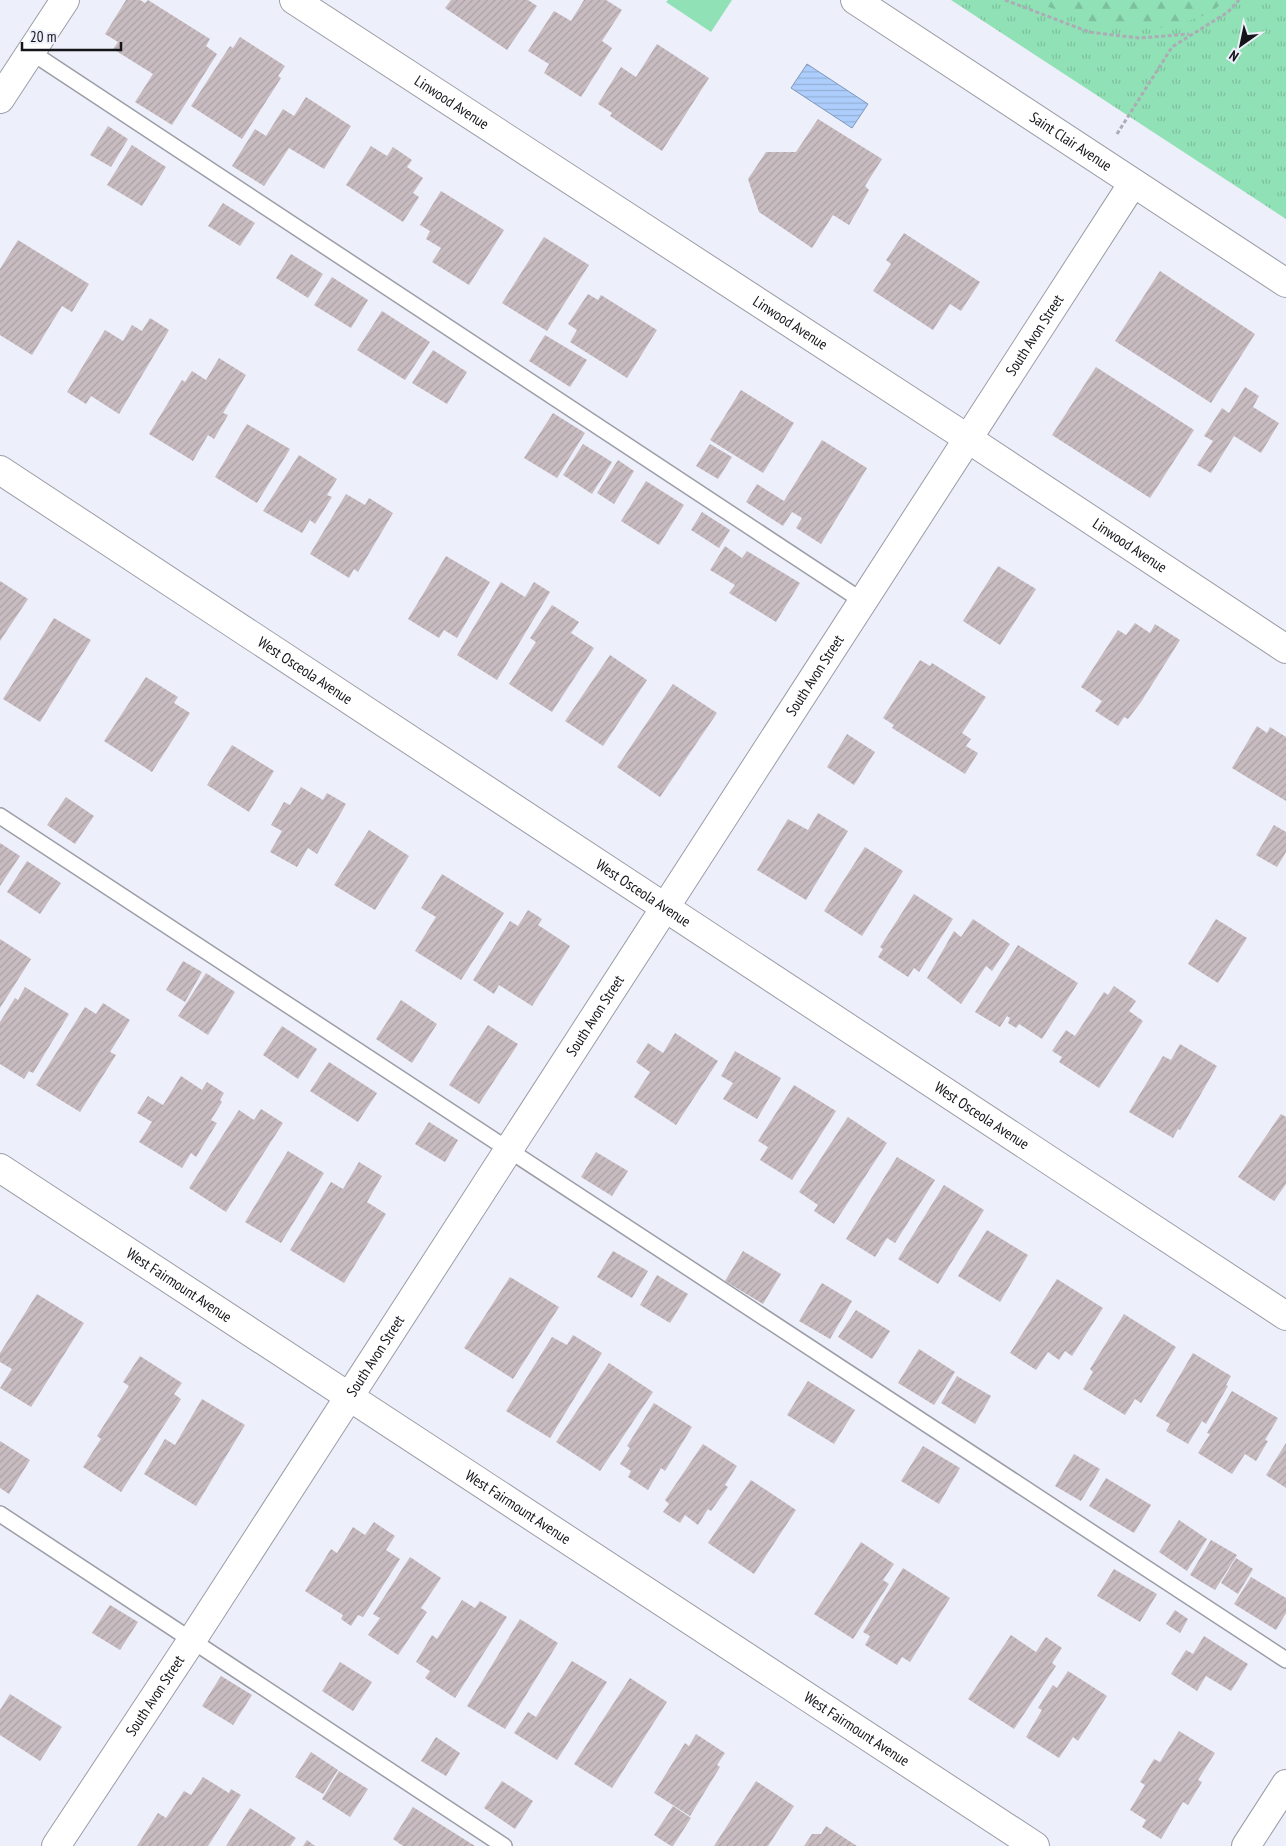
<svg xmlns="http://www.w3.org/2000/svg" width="1286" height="1846" font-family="'PT Sans Narrow',sans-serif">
<defs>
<pattern id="grass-tufts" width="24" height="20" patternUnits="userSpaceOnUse" patternTransform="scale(1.25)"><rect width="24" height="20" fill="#91e1b6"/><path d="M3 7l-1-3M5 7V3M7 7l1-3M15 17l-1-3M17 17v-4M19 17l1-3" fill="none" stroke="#7cc09c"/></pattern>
<pattern id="forest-firs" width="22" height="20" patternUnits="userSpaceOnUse" patternTransform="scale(1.25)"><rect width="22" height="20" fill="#91e1b6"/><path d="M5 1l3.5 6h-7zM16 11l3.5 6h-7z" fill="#7cc09c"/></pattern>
<pattern id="water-rules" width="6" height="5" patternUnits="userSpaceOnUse" patternTransform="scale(1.25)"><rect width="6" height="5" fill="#adcefc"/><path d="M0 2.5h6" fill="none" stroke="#94b0d7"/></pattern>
<pattern id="building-hatch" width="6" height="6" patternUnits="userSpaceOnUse" patternTransform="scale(1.25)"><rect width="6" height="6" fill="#c8bcc1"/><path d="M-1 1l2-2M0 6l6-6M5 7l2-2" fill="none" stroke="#aba1a5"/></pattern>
</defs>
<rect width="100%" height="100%" fill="#edeffa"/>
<path fill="url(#grass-tufts)" d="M951 0H1286V219Z"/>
<path fill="url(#forest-firs)" d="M1029 0H1227L1208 14 1169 28 1102 26Z"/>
<path fill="#91e1b6" d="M668 0H732L711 32 666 2Z"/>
<path fill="url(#water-rules)" stroke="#7f96b8" d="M807 64 868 104 852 128 791 88Z"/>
<g fill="url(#building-hatch)">
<path d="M126 0H140L145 3 148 0 210 39 206 46 217 54 172 125 135 102 153 74 113 49 118 42 105 34Z"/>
<path d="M451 0H528L537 6 507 50 445 8Z"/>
<path d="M584 0H606L622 10 602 41 612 48 581 97 544 73 549 64 528 51 554 11 571 21Z"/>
<path d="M240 37 285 66 278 76 281 78 242 139 191 106 230 46 233 48Z"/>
<path d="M657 44 709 78 662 151 610 116 612 113 598 104 621 67 636 77Z"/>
<path d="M306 97 351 126 324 169 289 148 264 186 232 166 255 129 266 136 283 109 294 116Z"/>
<path d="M818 119 882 159 865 186 869 190 849 225 833 215 812 248 759 212 748 179 766 152H796Z"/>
<path d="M108 126 128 139 111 167 90 155Z"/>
<path d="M132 145 166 167 142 206 107 185Z"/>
<path d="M371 146 387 156 393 147 412 160 407 167 423 178 413 193 419 197 403 222 346 185Z"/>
<path d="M441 191 504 230 469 285 432 262 441 248 426 239 430 231 420 225Z"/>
<path d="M223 203 255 223 240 246 208 226Z"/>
<path d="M904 233 980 282 961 311 950 304 933 330 873 291 891 264 886 260Z"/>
<path d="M544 237 589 265 547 331 502 303Z"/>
<path d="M18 240 89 284 72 312 62 306 32 355 0 335V269Z"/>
<path d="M291 254 323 274 308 298 276 278Z"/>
<path d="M1160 271 1255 334 1211 403 1115 341Z"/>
<path d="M332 277 368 300 351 328 314 305Z"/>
<path d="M588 294 598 300 601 295 657 330 627 378 570 342 577 330 568 324Z"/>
<path d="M382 311 430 342 405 380 357 350Z"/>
<path d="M150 318 169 330 119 414 91 396 86 404 67 392 105 330 123 341 132 325 142 331Z"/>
<path d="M545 335 587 360 570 387 529 361Z"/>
<path d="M433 350 467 372 447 404 412 383Z"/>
<path d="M219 358 246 375 223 413 228 415 214 439 208 435 193 461 149 434 182 380 185 382 192 371 206 380Z"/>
<path d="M1096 367 1194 430 1150 498 1052 435Z"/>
<path d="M1245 387 1259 396 1253 407 1279 423 1261 453 1234 436 1211 473 1197 465 1213 441 1204 436 1222 408 1229 413Z"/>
<path d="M741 390 794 423 763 473 710 440Z"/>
<path d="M553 413 585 433 557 478 524 458Z"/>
<path d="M247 424 290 449 257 503 215 477Z"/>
<path d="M822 440 867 468 821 544 796 528 802 518 792 512 783 526 746 502 757 484 784 501Z"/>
<path d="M583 444 612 462 592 494 563 475Z"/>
<path d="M710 444 732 457 718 479 696 466Z"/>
<path d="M299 455 337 479 327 495 332 497 315 524 310 520 302 533 263 511Z"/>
<path d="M618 460 634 471 614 504 597 493Z"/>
<path d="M646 481 684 505 659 545 621 521Z"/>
<path d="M346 494 365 505 369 498 393 513 358 572 354 569 349 578 310 554Z"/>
<path d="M702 512 730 530 719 548 691 530Z"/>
<path d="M725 546 742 558 747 551 800 583 776 622 729 593 735 585 710 570Z"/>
<path d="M446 556 490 582 457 638 444 630 439 638 408 619Z"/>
<path d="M998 566 1036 589 1000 645 963 621Z"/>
<path d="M0 581 28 599 0 641Z"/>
<path d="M501 582 525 597 534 582 550 592 497 680 457 655Z"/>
<path d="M552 605 579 622 571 633 594 648 552 712 509 684 536 642 530 638Z"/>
<path d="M54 618 91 640 40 722 3 699Z"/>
<path d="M1135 623 1150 633 1155 624 1180 640 1141 702 1128 719 1124 717 1118 726 1095 711 1102 701 1081 687 1118 630 1126 635Z"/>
<path d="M610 655 647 680 603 746 565 721Z"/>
<path d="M920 660 930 666 932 663 986 697 962 733 971 739 966 746 978 753 965 774 892 728 894 725 883 718Z"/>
<path d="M146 677 178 697 174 703 190 713 152 772 104 741Z"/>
<path d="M673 684 717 713 660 797 617 767Z"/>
<path d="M1257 726 1267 733 1270 727 1286 737V801L1232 768Z"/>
<path d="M847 734 875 752 854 785 827 767Z"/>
<path d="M232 745 274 771 249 812 207 785Z"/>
<path d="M301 787 323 800 327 793 346 804 317 854 308 848 297 867 270 852 282 831 271 825 284 802 290 805Z"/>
<path d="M66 797 94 816 75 844 47 825Z"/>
<path d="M818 813 848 831 806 900 757 870 788 819 808 830Z"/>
<path d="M1274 825 1286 832V852L1277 867 1256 855Z"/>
<path d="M369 830 409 856 375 910 334 885Z"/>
<path d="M0 843 20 856 0 886Z"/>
<path d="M865 847 903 871 862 936 824 911Z"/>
<path d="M27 861 61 883 40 914 7 892Z"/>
<path d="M442 874 504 913 461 980 415 951 436 917 421 908Z"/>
<path d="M914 894 953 919 919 972 914 968 908 977 878 957 883 949 880 947Z"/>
<path d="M528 910 542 919 538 925 570 946 532 1006 499 985 494 994 473 980 510 921 518 926Z"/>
<path d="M973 919 1010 944 992 971 986 966 961 1004 927 978 954 931 961 937Z"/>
<path d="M1216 919 1247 938 1218 983 1188 964Z"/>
<path d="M0 939 31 959 0 1008Z"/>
<path d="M1018 945 1078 983 1042 1039 1019 1024 1016 1028 1008 1023 1010 1018 1007 1016 1000 1027 975 1012Z"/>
<path d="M183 961 202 972 185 1002 166 990Z"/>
<path d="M206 973 235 992 208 1035 178 1016Z"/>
<path d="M1114 986 1136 1001 1129 1011 1143 1021 1099 1088 1059 1062 1062 1057 1052 1051 1066 1030 1075 1036 1104 992 1108 995Z"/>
<path d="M25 987 69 1014 33 1073 29 1071 24 1079 0 1064V1022L15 998 18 1000Z"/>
<path d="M401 1000 437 1024 412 1063 376 1039Z"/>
<path d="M103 1003 130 1020 110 1052 116 1055 80 1112 36 1085 85 1007 96 1014Z"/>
<path d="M488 1025 518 1044 479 1104 449 1085Z"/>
<path d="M282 1026 317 1049 298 1079 263 1055Z"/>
<path d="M675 1033 718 1061 676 1125 634 1097 650 1072 636 1062 648 1043 663 1053Z"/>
<path d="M1180 1044 1217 1066 1180 1130 1178 1129 1173 1138 1129 1112 1163 1056 1171 1060Z"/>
<path d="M735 1051 781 1078 757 1119 723 1099 733 1083 721 1076Z"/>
<path d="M329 1062 377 1093 358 1122 310 1091Z"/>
<path d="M181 1076 202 1090 207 1082 224 1093 220 1100 222 1102 211 1120 217 1123 196 1157 191 1153 182 1168 139 1142 152 1122 137 1113 148 1096 163 1105Z"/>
<path d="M794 1085 836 1111 792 1180 760 1160 768 1147 758 1141Z"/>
<path d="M261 1109 283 1123 226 1212 189 1188 239 1110 254 1120Z"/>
<path d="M1281 1114 1286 1117V1184L1274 1201 1238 1177Z"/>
<path d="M848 1117 887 1143 834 1224 814 1211 818 1205 799 1192Z"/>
<path d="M429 1122 458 1140 445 1162 415 1144Z"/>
<path d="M288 1151 324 1173 281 1243 245 1222Z"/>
<path d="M596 1152 628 1171 612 1196 581 1177Z"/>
<path d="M897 1157 935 1180 895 1243 887 1238 875 1257 846 1239Z"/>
<path d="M359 1162 382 1176 367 1202 386 1214 344 1283 290 1250 331 1182 343 1189Z"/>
<path d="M944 1185 984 1210 938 1284 898 1259Z"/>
<path d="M987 1230 1028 1255 1000 1302 958 1276Z"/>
<path d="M613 1251 648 1271 632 1298 597 1277Z"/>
<path d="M743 1251 781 1274 763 1304 725 1281Z"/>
<path d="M657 1275 688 1294 670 1323 640 1305Z"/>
<path d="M510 1277 559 1307 513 1379 464 1348Z"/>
<path d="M1057 1279 1103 1308 1072 1356 1065 1351 1059 1360 1048 1352 1036 1370 1010 1353Z"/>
<path d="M822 1283 852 1301 830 1339 799 1321Z"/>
<path d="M37 1294 84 1323 31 1407 0 1388 12 1369 0 1362V1353Z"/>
<path d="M856 1310 890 1331 872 1359 838 1337Z"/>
<path d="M1124 1314 1176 1347 1141 1403 1135 1399 1125 1415 1083 1389 1093 1372 1090 1369Z"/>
<path d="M573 1335 602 1353 550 1438 506 1411 552 1337 567 1345Z"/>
<path d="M919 1349 955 1372 934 1405 898 1383Z"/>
<path d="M1193 1353 1231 1376 1226 1385 1228 1386 1206 1424 1202 1421 1188 1444 1166 1431 1170 1424 1156 1416Z"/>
<path d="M140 1356 182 1383 174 1394 181 1399 121 1492 83 1467 101 1439 97 1436 129 1386 123 1382Z"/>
<path d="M609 1363 653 1392 600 1471 556 1442Z"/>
<path d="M957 1376 991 1396 975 1424 941 1403Z"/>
<path d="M808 1381 855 1410 834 1444 787 1415Z"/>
<path d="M1232 1391 1278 1418 1265 1440 1268 1441 1256 1461 1245 1454 1232 1474 1198 1453 1210 1434 1207 1433Z"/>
<path d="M202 1399 245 1425 196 1506 144 1474 165 1439 175 1445Z"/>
<path d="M654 1403 692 1427 665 1471 661 1468 648 1490 628 1477 631 1471 620 1464 630 1448 627 1446Z"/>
<path d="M0 1441 30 1460 9 1494 0 1488Z"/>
<path d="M1286 1443V1488L1266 1475Z"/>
<path d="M703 1444 737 1466 725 1485 728 1487 711 1511 708 1509 698 1525 685 1515 680 1523 663 1512 669 1504 665 1500Z"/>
<path d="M923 1446 960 1468 939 1504 901 1481Z"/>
<path d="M1074 1454 1100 1469 1081 1501 1055 1486Z"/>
<path d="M1106 1478 1151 1505 1134 1533 1089 1506Z"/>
<path d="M751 1480 796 1510 754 1574 708 1543Z"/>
<path d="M1179 1520 1207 1539 1187 1571 1159 1552Z"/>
<path d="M374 1522 395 1536 386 1550 400 1559 363 1617 358 1615 351 1626 341 1619 343 1615 305 1591 331 1549 337 1553 353 1527 365 1535Z"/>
<path d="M1211 1540 1237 1555 1215 1590 1190 1575Z"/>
<path d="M861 1542 894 1564 883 1580 889 1584 853 1639 814 1614Z"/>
<path d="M410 1557 441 1578 421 1608 427 1612 398 1655 368 1635 380 1618 373 1614Z"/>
<path d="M1236 1558 1253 1569 1238 1594 1221 1583Z"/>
<path d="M903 1568 950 1598 910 1662 902 1657 897 1665 865 1645 870 1636 863 1632Z"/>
<path d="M1114 1569 1157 1594 1140 1622 1097 1596Z"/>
<path d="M1251 1577 1286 1598V1613L1276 1630 1234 1604Z"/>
<path d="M462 1600 475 1608 480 1601 507 1617 455 1698 425 1678 430 1671 416 1662 432 1635 437 1639Z"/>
<path d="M110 1605 138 1622 120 1650 92 1633Z"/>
<path d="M1175 1610 1188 1619 1180 1633 1166 1624Z"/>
<path d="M520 1619 558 1643 505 1729 467 1706Z"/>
<path d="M1011 1635 1036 1652 1046 1637 1062 1648 1052 1663 1056 1666 1014 1729 968 1699Z"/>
<path d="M1204 1636 1248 1664 1231 1691 1206 1676 1197 1691 1171 1674 1186 1650 1193 1654Z"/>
<path d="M572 1661 607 1682 557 1760 514 1733 528 1712 536 1717Z"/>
<path d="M340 1662 372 1682 353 1711 322 1691Z"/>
<path d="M1068 1671 1107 1696 1078 1741 1073 1737 1059 1758 1026 1737 1042 1710 1038 1708 1053 1685 1057 1688Z"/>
<path d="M221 1676 252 1695 233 1725 202 1706Z"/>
<path d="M630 1678 667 1702 612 1788 574 1764Z"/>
<path d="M10 1694 62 1727 40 1761 0 1735V1710Z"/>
<path d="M1179 1731 1215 1753 1198 1780 1202 1782 1188 1805 1183 1802 1161 1839 1142 1827 1146 1820 1130 1810 1145 1785 1140 1782 1154 1759 1160 1762Z"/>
<path d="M696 1734 725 1753 717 1765 720 1767 690 1816 654 1793 685 1743 689 1746Z"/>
<path d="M436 1737 460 1753 446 1776 421 1761Z"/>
<path d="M311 1752 338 1770 323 1794 295 1777Z"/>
<path d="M339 1771 368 1789 350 1817 322 1799Z"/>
<path d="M203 1777 229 1793 231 1789 241 1795 208 1846H137L158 1813 166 1818 184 1791 191 1795Z"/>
<path d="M502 1781 533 1801 515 1829 484 1808Z"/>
<path d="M756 1781 794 1806 768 1846H714Z"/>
<path d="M673 1806 691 1818 673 1846H671L654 1835Z"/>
<path d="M413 1807 475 1846H403L393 1839Z"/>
<path d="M250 1808 296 1838 290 1846H226Z"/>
<path d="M826 1826 857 1846H804L812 1834H821Z"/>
<path d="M307 1840 315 1846H303Z"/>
</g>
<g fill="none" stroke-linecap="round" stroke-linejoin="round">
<defs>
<g id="service">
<path d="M31 52 864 602"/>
<path d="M0 816 1286 1660"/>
<path d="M0 1514 504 1846"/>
</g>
<g id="minor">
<path id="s1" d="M294 0 967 438 1286 649"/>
<path d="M0 99 65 0"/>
<path id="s2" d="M0 470 1286 1316"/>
<path id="s3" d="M0 1168 1035 1846"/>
<path id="s4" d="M56 1846 192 1640 1133 183"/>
</g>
<g id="tertiary">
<path id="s5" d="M855 0 1286 283"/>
<path d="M1246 1846 1286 1784"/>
</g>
</defs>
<use href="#service" stroke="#9b9da7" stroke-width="18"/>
<use href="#minor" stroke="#9b9da7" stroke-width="30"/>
<use href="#tertiary" stroke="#9b9da7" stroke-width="30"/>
<g stroke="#abacb5" stroke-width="3" stroke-dasharray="4 2.5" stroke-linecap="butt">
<path d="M1005 0 1089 32 1139 38 1189 34"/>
<path d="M1117 134 1172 47 1228 12 1239 0"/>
</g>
<use href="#service" stroke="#fff" stroke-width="15"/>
<use href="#minor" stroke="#fff" stroke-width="28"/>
<use href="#tertiary" stroke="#fff" stroke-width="28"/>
</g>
<g text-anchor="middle" stroke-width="4" stroke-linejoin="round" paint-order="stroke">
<g font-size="15" fill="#141519" stroke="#edeffa">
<text dy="5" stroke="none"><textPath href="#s1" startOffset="188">Linwood Avenue</textPath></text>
<text dy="5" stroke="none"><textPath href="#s5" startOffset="258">Saint Clair Avenue</textPath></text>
<text dy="5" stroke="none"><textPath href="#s1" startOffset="592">Linwood Avenue</textPath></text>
<text dy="5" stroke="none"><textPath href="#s4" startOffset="1800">South Avon Street</textPath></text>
<text dy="5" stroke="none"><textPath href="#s1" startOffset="998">Linwood Avenue</textPath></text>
<text dy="5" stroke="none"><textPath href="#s2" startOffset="365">West Osceola Avenue</textPath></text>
<text dy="5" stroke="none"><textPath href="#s4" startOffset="1395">South Avon Street</textPath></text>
<text dy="5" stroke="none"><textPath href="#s2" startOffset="770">West Osceola Avenue</textPath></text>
<text dy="5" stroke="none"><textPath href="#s4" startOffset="990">South Avon Street</textPath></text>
<text dy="5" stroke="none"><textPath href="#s2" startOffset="1175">West Osceola Avenue</textPath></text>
<text dy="5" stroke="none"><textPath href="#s3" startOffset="214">West Fairmount Avenue</textPath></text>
<text dy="5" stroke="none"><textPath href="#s4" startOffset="585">South Avon Street</textPath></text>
<text dy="5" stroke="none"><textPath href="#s3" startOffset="619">West Fairmount Avenue</textPath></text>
<text dy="5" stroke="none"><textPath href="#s4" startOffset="180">South Avon Street</textPath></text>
<text dy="5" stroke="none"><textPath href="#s3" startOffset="1024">West Fairmount Avenue</textPath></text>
</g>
</g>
<g transform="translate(1241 45) rotate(213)" stroke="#edeffa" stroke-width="4" paint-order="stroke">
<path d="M0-4L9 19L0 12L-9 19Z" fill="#141519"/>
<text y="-8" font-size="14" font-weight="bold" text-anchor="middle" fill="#141519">N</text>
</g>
<path d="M22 42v8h99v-8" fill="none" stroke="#141519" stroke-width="2.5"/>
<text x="30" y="42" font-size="15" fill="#141519" stroke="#edeffa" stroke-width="4" paint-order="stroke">20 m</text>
</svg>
